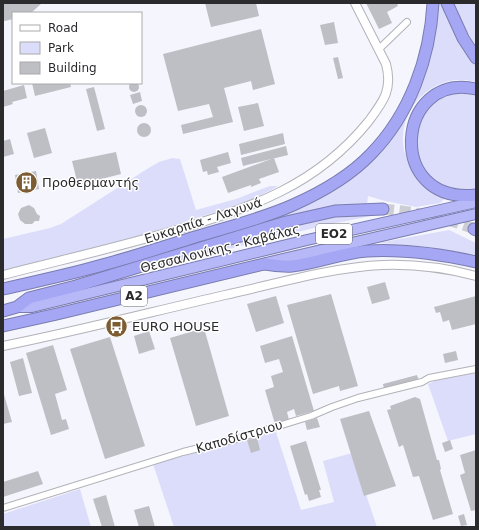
<svg xmlns="http://www.w3.org/2000/svg" width="479" height="530" font-family="'DejaVu Sans',sans-serif">
<rect width="100%" height="100%" fill="#f5f6fd"/>
<g fill="#dbddfb">
<path d="M438 3H442L476 63V82C466 80 455 79 446 82 411 92 392 133 410 165 418 180 433 188 446 197L440 203 416 207 385 201 368 196 367 204 281 219 280 215 340 185 373 160 396 130 416 90 433 44Z"/>
<path d="M453 3H474L476 8V45L464 27Z"/>
<path d="M476 92V189C460 191 444 189 431 179 425 174 418 157 414 149L424 110 446 94Z"/>
<path d="M172 158 180 159 196 210 236 199 270 186H278C251 202 223 210 193 219 131 240 67 255 3 271V239L50 228 61 224 147 169 159 162Z"/>
<path d="M363 212 376 215 326 225 160 266V265L299 222Z"/>
<path d="M449 230 476 243V257C443 247 412 245 378 243Z"/>
<path d="M476 373V434L448 441 428 384 437 380Z"/>
<path d="M276 432 301 510 334 502 323 461 352 453 377 527H174L153 464Z"/>
<path d="M80 489 91 527H3V514Z"/>
</g>
<g fill="#bebec5">
<path d="M3 3H42L31 13H13V19L5 21 3 20Z"/>
<path d="M205 3H256L259 16 211 27Z"/>
<path d="M366 3H397L398 6 387 12 392 23 379 29Z"/>
<path d="M334 22 338 43 325 45 320 25Z"/>
<path d="M261 29 275 84 253 90 251 81 224 88 233 122 183 134 181 125 213 117 209 104 178 111 163 54Z"/>
<path d="M338 57 343 78 338 79 333 58Z"/>
<circle cx="134" cy="87" r="5"/>
<path d="M32 83H70L71 87 35 96Z"/>
<path d="M24 85 27 98 12 102 13 104 3 107V91Z"/>
<path d="M94 87 105 129 97 131 86 89Z"/>
<path d="M140 92 142 101 133 104 130 95Z"/>
<path d="M258 103 264 126 244 131 238 107Z"/>
<circle cx="141" cy="111" r="6"/>
<circle cx="144" cy="130" r="7"/>
<path d="M45 128 52 153 34 158 27 133Z"/>
<path d="M283 133 285 144 241 155 239 144Z"/>
<path d="M10 139 14 154 3 157V141Z"/>
<path d="M286 146 288 155 243 166 241 158Z"/>
<path d="M116 152 121 174 78 185 72 161Z"/>
<path d="M228 152 231 163 217 167 219 172 208 175 207 171 203 172 200 160Z"/>
<path d="M274 158 279 172 259 179 261 183 251 187V185L228 193 222 177Z"/>
<path d="M36 171 39 189 18 193 15 175Z"/>
<path d="M29 205 34 208 37 214 40 216 39 221H35L32 224H25L20 220 18 214 21 208Z"/>
<path d="M385 282 390 299 372 304 367 287Z"/>
<path d="M331 294 358 386 340 391 339 386 313 394 287 305Z"/>
<path d="M276 296 284 323 256 332 247 304Z"/>
<path d="M476 296V324L452 330 449 320 443 322 440 312 436 313 434 307Z"/>
<path d="M204 328 229 416 196 426 170 338Z"/>
<path d="M149 331 155 349 139 354 134 336Z"/>
<path d="M292 336 314 411 296 416 294 409 287 412 289 420 275 424 265 390 274 387 271 376 283 372 279 359 265 363 260 346Z"/>
<path d="M110 337 145 446 105 459 70 349Z"/>
<path d="M53 345 67 390 55 394 62 420 66 419 69 429 51 435 26 353Z"/>
<path d="M456 351 458 360 445 363 443 354Z"/>
<path d="M23 358 32 393 19 396 10 362Z"/>
<path d="M417 375 419 381 384 389 383 384Z"/>
<path d="M3 391 12 422 3 424Z"/>
<path d="M415 397 420 399 437 460H439L441 469 440 470 453 514 433 520 419 476 413 477 403 445 399 447 387 410 391 409 390 406Z"/>
<path d="M369 411 396 486 364 496 340 419Z"/>
<path d="M317 418 320 427 307 430 305 422Z"/>
<path d="M257 438 260 450 251 453 247 440Z"/>
<path d="M450 440 453 449 445 452 442 443Z"/>
<path d="M306 441 321 490H319L321 497 309 501 307 494 305 495 290 446Z"/>
<path d="M476 450V510L471 511 460 475 465 473 460 455Z"/>
<path d="M38 471 43 484 3 497V482Z"/>
<path d="M106 495 109 506 115 527H102L93 499Z"/>
<path d="M149 506 155 527H139L134 510Z"/>
<path d="M464 514 467 525 461 526 458 516Z"/>
</g>
<g fill="none" stroke-linecap="round" stroke-linejoin="round">
<path stroke="#cdcdd4" stroke-width="11" stroke-dasharray="11 5.5" stroke-linecap="butt" d="M383 209C414 212 445 217 474 229"/>
<defs>
<g id="minor">
<path d="M379 49 407 22"/>
<path d="M3 508 183 452 236 439 311 416 332 407 358 398 422 382 429 378 476 369"/>
</g>
<g id="tertiary">
<path d="M3 275C61 260 119 247 176 230 252 207 316 186 368 122 383 102 393 90 386 64L355 3"/>
<path d="M3 346C78 331 151 312 225 295 275 284 333 267 383 265 414 264 446 268 476 276"/>
</g>
<g id="trunk">
<path d="M266 263 476 214"/>
<path d="M17 307H32L307 240 476 202"/>
</g>
<g id="motorway">
<path d="M447 3 463 38 476 58"/>
<path d="M476 89C396 71 384 205 476 195"/>
<path d="M474 229 476 230"/>
<path d="M3 289C37 281 72 274 106 264 136 256 166 246 195 237 228 227 262 219 293 205 320 193 351 175 371 154 410 114 430 58 433 3"/>
<path d="M3 311 17 307 29 298 76 286 286 222 335 211 383 209"/>
<path d="M3 326 57 314 264 264C273 265 283 267 292 266 317 263 341 253 367 251 404 249 440 254 476 262"/>
</g>
</defs>
<use href="#minor" stroke="#b2b2b9" stroke-width="8"/>
<use href="#tertiary" stroke="#b2b2b9" stroke-width="10"/>
<use href="#trunk" stroke="#7a7caf" stroke-width="12"/>
<use href="#motorway" stroke="#7a7caf" stroke-width="13"/>
<use href="#minor" stroke="#fff" stroke-width="6"/>
<use href="#tertiary" stroke="#fff" stroke-width="8"/>
<use href="#trunk" stroke="#b7b8f7" stroke-width="10"/>
<use href="#motorway" stroke="#a5a7f5" stroke-width="11"/>
</g>
<defs>
<symbol id="building-disc" viewBox="-11 -11 22 22"><circle r="9.5" fill="#7c5c32" stroke="#fff"/><path d="M-4-6H4V6H1V3H-1V6H-4ZM-2.5-4.3h1.7v1.8h-1.7ZM.8-4.3h1.7v1.8H.8ZM-2.5-1h1.7V.8h-1.7ZM.8-1h1.7V.8H.8Z" fill="#fff"/></symbol>
<symbol id="bus-disc" viewBox="-11 -11 22 22"><circle r="9.5" fill="#7c5c32" stroke="#fff"/><path d="M-5-6H5V4H4V6H2V4H-2V6H-4V4H-5ZM-3.5-4V0h7V-4ZM-3.5 1.2v1.5H-2V1.2ZM2 1.2v1.5H3.5V1.2Z" fill="#fff"/></symbol>
</defs>
<g fill-rule="evenodd">
<use href="#building-disc" x="14" y="170" width="25" height="25"/>
<use href="#bus-disc" x="104" y="314" width="25" height="25"/>
</g>
<g text-anchor="middle" stroke-width="3" stroke-linejoin="round" paint-order="stroke">
<g fill="#fff" stroke="#6b6b6d" stroke-width="1">
<rect x="316" y="224" width="36" height="20" rx="3"/>
<rect x="121" y="286" width="26" height="20" rx="3"/>
</g>
<g font-size="12" font-weight="bold" fill="#2b2b2e">
<text x="334" y="238">ΕΟ2</text>
<text x="134" y="300">Α2</text>
</g>
<g font-size="13" fill="#2b2b2e" stroke="#fff" text-anchor="start">
<text x="42" y="187">Προθερμαντής</text>
<text x="132" y="331">EURO HOUSE</text>
</g>
<g font-size="13" fill="#2b2b2e" stroke="#fff">
<text transform="translate(203 220) rotate(-18)" y="5">Ευκαρπία - Λαγυνά</text>
<text transform="translate(220 248) rotate(-14)" y="5">Θεσσαλονίκης - Καβάλας</text>
<text transform="translate(239 436) rotate(-16)" y="5">Καποδίστριου</text>
</g>
</g>
<rect width="479" height="530" fill="none" stroke="#2b2b2e" stroke-width="8"/>
<rect x="12" y="12" width="130" height="72" fill="#ffffff" stroke="#aaaaab"/>
<rect x="20" y="25" width="20" height="6" fill="#ffffff" stroke="#aaaaab"/>
<text x="48" y="32" font-size="12" fill="#2b2b2e">Road</text>
<rect x="20" y="42" width="20" height="12" fill="#dbddfb" stroke="#aaaaab"/>
<text x="48" y="52" font-size="12" fill="#2b2b2e">Park</text>
<rect x="20" y="62" width="20" height="12" fill="#bebec5" stroke="#aaaaab"/>
<text x="48" y="72" font-size="12" fill="#2b2b2e">Building</text>
</svg>
